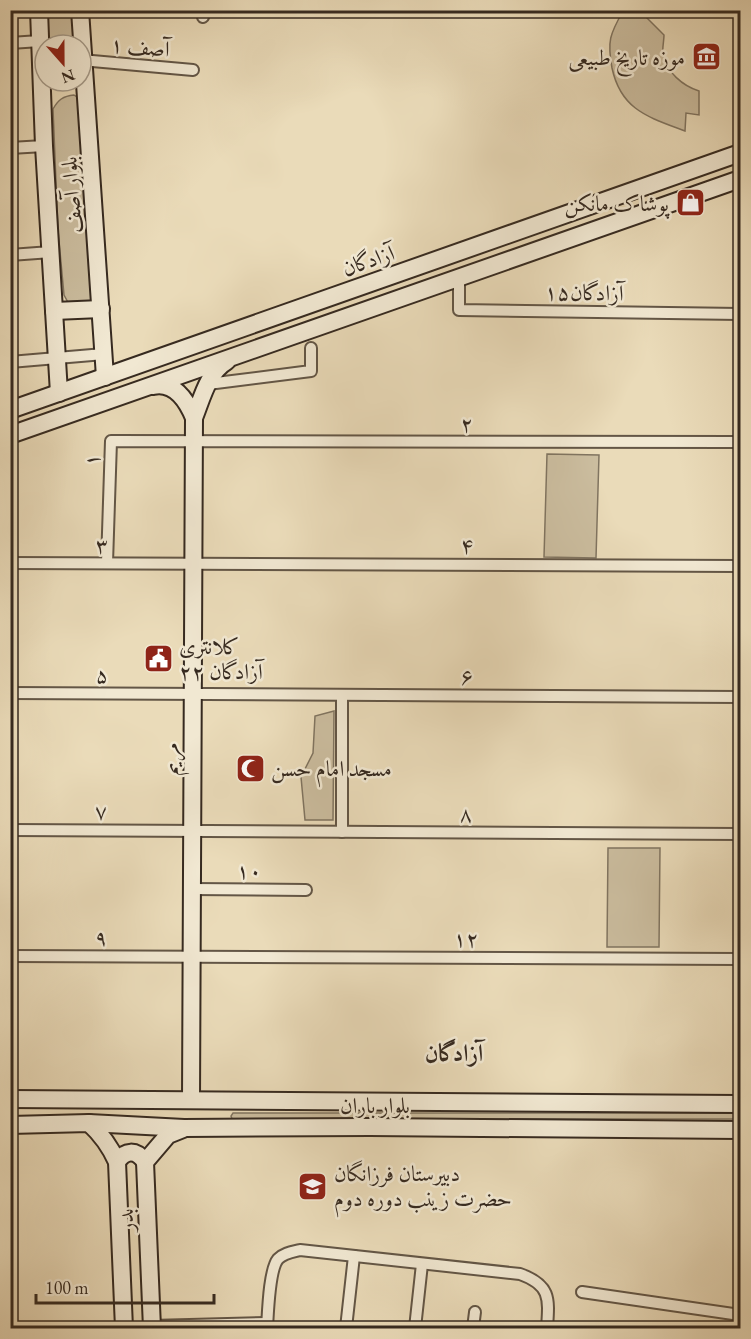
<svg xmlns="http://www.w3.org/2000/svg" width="751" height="1339" font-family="'EB Garamond',Amiri,serif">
<rect width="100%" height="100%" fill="#eadbb9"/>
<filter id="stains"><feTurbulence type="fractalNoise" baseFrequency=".00333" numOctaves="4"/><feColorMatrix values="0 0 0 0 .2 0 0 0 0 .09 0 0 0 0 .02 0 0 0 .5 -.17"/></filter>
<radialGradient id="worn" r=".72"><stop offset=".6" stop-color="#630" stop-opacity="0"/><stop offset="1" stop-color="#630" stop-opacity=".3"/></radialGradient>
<g fill="#cbbd9f" stroke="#807460" stroke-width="1.5">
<path d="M639 10 664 35C664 41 662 49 663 54 666 72 683 86 699 91V115L686 113 685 131C648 117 621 110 612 68 607 41 610 34 623 11Z"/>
<path d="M45 11H77L78 32 71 45H57L48 36Z"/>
<path d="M74 95 80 99 96 289 90 305 70 306 64 295 58 230 53 109C58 100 63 96 74 95Z"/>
<path d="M547 454 599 455 596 558 544 557Z"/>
<path d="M334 711 333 820H305L301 777 313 753 315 716Z"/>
<path d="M608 848H660L659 947H607Z"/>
<path d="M233 1113H740V1119H232L231 1116Z"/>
</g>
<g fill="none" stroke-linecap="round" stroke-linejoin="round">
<defs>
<g id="street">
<path d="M203 17 205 10"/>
<path d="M10 43 40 41"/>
<path d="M81 60 193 70"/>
<path d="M10 148 44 146"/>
<path d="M10 255 51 252"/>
<path d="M459 278V310L740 314"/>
<path d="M10 362 104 354"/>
<path d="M208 384 311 371V348"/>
<path d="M10 563 740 566"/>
<path d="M107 563 111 441 740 442"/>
<path d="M10 693 740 697"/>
<path d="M10 830 740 834"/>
<path d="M342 832V695"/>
<path d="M192 889 306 890"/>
<path d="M10 956 740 959"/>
<path d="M582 1292 740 1315"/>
<path d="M151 1326 267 1323"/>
<path d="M267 1328C268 1313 269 1270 278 1259 284 1253 292 1252 300 1250L520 1274C551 1285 549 1299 547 1328"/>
<path d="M346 1328 354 1256"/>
<path d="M415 1328 422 1264"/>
<path d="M473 1328 475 1312"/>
</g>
<g id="secondary">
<path d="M39 10 44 146 59 393"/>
<path d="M80 10 105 377"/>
<path d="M54 311 101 309"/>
<path d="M153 386C175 381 187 401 194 418L191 1100"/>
<path d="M10 410 740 153"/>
<path d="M194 418C202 398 208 372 227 361"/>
<path d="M10 435 740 179"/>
<path d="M10 1099 740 1104"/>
<path d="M89 1123C102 1135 110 1146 117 1162L124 1328"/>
<path d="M10 1125 89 1123 184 1128 370 1127 740 1130"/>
<path d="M117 1162C125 1150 136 1149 145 1162"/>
<path d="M152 1328 145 1162 168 1135 183 1129"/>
</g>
</defs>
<use href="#street" stroke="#635646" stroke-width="14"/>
<use href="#secondary" stroke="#362a20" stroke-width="20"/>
<use href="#street" stroke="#f1e8d2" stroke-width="10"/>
<use href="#secondary" stroke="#f1e8d2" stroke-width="16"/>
</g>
<defs>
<symbol id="museum-square" viewBox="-11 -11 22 22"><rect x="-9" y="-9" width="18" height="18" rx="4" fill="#8f2418" stroke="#f1e8d2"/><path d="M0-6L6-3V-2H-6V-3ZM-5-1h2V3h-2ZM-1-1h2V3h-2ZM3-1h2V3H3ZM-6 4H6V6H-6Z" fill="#fff"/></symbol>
<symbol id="shop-square" viewBox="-11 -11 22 22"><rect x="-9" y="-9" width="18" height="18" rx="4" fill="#8f2418" stroke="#f1e8d2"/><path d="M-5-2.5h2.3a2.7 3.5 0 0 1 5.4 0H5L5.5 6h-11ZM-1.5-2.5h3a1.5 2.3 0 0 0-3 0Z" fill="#fff"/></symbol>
<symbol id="civic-square" viewBox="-11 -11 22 22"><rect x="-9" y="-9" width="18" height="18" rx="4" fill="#8f2418" stroke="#f1e8d2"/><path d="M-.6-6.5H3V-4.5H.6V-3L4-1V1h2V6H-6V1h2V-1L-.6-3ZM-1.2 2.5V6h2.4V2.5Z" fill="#fff"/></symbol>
<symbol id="mosque-square" viewBox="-11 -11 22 22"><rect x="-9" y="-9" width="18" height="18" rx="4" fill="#8f2418" stroke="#f1e8d2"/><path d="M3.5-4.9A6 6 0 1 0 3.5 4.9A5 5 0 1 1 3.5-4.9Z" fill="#fff"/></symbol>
<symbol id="school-square" viewBox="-11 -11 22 22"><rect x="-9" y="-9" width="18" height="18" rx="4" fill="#8f2418" stroke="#f1e8d2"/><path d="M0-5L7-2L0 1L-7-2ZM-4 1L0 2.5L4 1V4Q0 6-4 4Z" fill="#fff"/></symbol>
</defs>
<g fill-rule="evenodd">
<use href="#museum-square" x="690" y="40" width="33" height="33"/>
<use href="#shop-square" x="674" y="186" width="33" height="33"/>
<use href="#civic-square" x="142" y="642" width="33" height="33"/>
<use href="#mosque-square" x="234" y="752" width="33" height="33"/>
<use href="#school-square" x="296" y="1170" width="33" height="33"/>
</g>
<g text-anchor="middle" stroke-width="5" stroke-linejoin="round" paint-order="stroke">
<g font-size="22" fill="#362a20" stroke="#f1e8d2">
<text transform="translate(140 46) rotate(5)" y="8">۱ آصف</text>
<text transform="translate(71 195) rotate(-94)" y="8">بلوار آصف</text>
<text transform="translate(368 260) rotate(-19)" y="8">آزادگان</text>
<text transform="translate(584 292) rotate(1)" y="8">آزادگان۱۵</text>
<text x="467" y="431">۲</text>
<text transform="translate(91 460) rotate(-88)" y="8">۱</text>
<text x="102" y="552">۳</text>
<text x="467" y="553">۴</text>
<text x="102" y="682">۵</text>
<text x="467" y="684">۶</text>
<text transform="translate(170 759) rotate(-90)" y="8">مریم</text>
<text x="101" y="819">۷</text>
<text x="466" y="821">۸</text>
<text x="249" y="878">۱۰</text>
<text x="101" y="945">۹</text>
<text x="466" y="946">۱۲</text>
<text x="375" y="1113">بلوار باران</text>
<text transform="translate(125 1220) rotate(-92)" y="8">بدر</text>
</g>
<g font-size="22" fill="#362a20" stroke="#f1e8d2" text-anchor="start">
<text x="685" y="65" text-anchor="end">موزه تاریخ طبیعی</text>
<text x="669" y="211" text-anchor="end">پوشاک مانکن</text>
<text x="179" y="654">کلانتری<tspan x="179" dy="25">۲۲ آزادگان</tspan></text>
<text x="271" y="776">مسجد امام حسن</text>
<text x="334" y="1181">دبیرستان فرزانگان<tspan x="334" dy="25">حضرت زینب دوره دوم</tspan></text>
</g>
<g font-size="24" font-weight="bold" fill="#362a20" stroke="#f1e8d2">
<text x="454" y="1061">آزادگان</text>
</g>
</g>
<rect width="751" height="1339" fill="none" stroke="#eadbb9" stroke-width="36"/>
<rect x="12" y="12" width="727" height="1315" fill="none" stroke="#362a20" stroke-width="3"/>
<rect x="18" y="18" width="715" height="1303" fill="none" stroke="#362a20" stroke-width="1.5"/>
<g transform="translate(63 63) rotate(159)"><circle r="28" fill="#f1e8d2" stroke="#a69c8b" stroke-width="1.5"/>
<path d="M0-4.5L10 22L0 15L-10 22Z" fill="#8f2418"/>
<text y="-9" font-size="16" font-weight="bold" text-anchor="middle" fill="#362a20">N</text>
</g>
<path d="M36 1294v9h178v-9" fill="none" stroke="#362a20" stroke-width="3"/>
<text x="45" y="1294" font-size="18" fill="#362a20" stroke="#f1e8d2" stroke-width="4.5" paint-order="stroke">100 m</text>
<rect width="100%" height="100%" filter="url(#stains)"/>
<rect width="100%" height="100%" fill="url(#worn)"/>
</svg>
